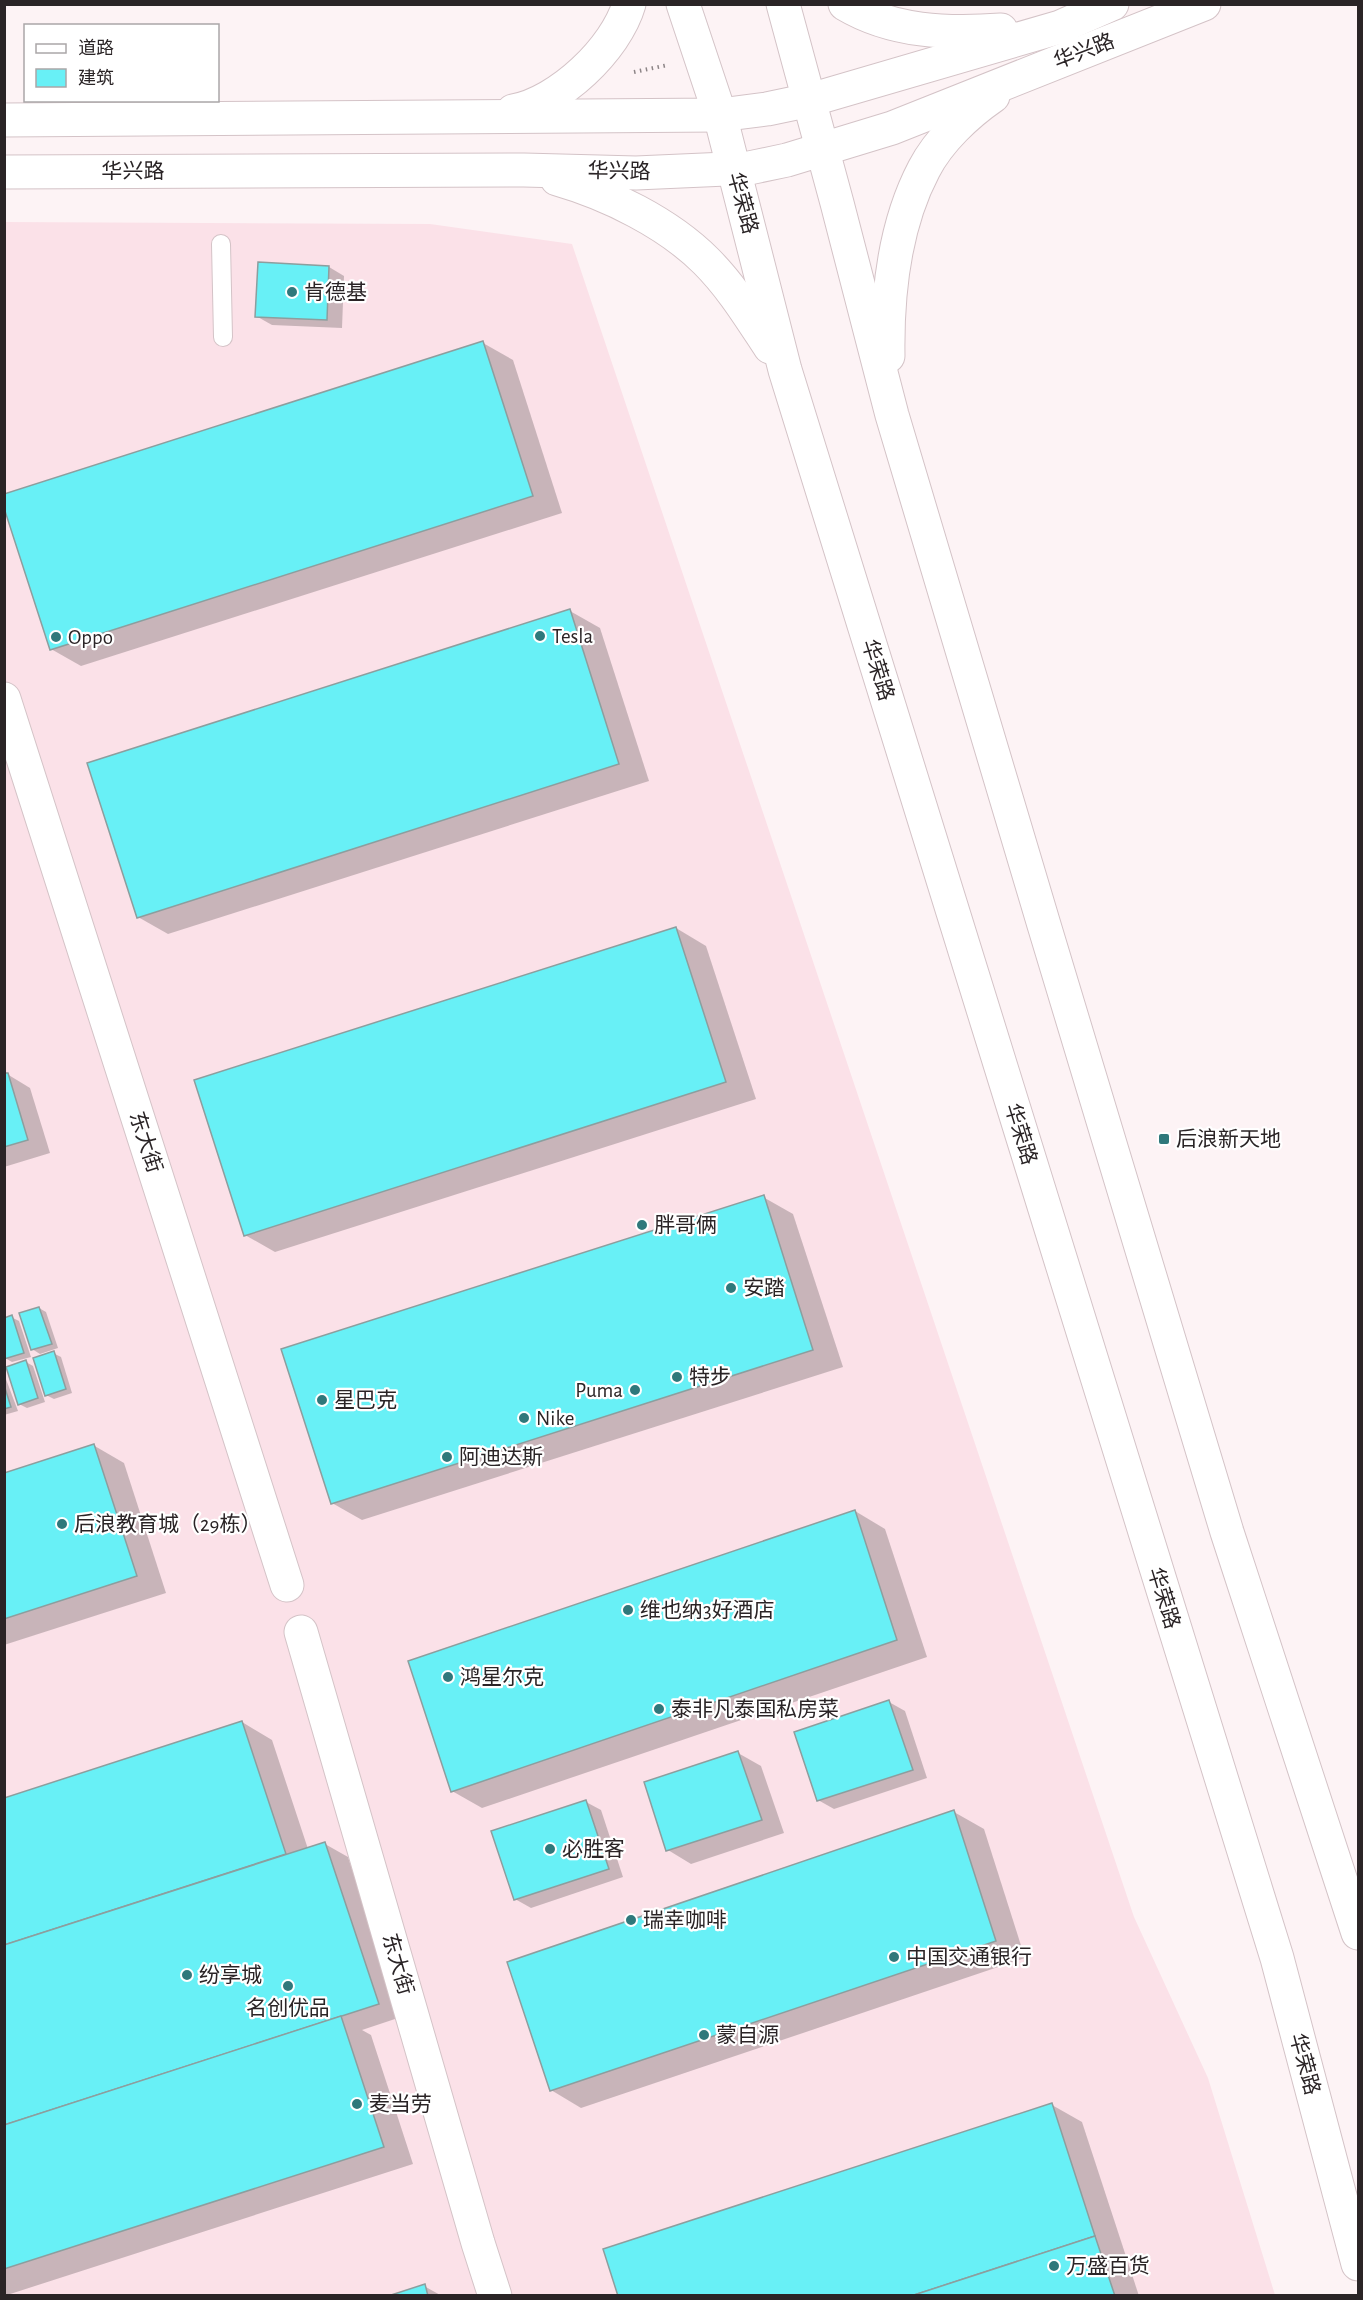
<svg xmlns="http://www.w3.org/2000/svg" width="1363" height="2300" font-family="'Alegreya Sans','Noto Sans SC',sans-serif">
<rect width="100%" height="100%" fill="#fdf3f5"/>
<path fill="#fbe1e8" d="M5 222 430 224 572 244 1134 1917 1208 2078 1275 2295 5 2296Z"/>
<g fill="#0003">
<path d="M259 264 329 267 344 276 342 328 272 325 256 316Z"/>
<path d="M483 343 513 360 562 513 81 666 51 649Z"/>
<path d="M570 611 600 628 649 781 168 934 138 917Z"/>
<path d="M676 928 706 946 756 1099 275 1252 245 1235Z"/>
<path d="M7 1074 30 1088 50 1153 4 1167V1075Z"/>
<path d="M763 1197 793 1214 843 1367 362 1520 332 1503Z"/>
<path d="M39 1308 46 1312 58 1348 40 1354 32 1349Z"/>
<path d="M11 1317 19 1321 31 1357 12 1362 5 1358Z"/>
<path d="M53 1353 61 1357 72 1393 54 1399 46 1395Z"/>
<path d="M26 1362 33 1366 45 1402 27 1408 19 1404Z"/>
<path d="M4 1374 18 1411 4 1415Z"/>
<path d="M93 1445 124 1463 166 1593 4 1645V1474Z"/>
<path d="M855 1511 885 1529 927 1657 482 1808 452 1791Z"/>
<path d="M889 1702 905 1711 927 1778 834 1809 818 1800Z"/>
<path d="M242 1722 272 1740 308 1849 325 1844 348 1857 401 2017 362 2030 371 2035 413 2164 4 2296V1799Z"/>
<path d="M738 1753 761 1766 784 1833 691 1864 668 1850Z"/>
<path d="M586 1802 601 1810 623 1877 531 1908 515 1899Z"/>
<path d="M954 1812 984 1829 1025 1958 581 2108 551 2090Z"/>
<path d="M1052 2105 1082 2122 1139 2296H620Z"/>
<path d="M424 2286 442 2296H393Z"/>
</g>
<g fill="#68f0f6" stroke="#8c9e9e" stroke-width="1.5">
<path d="M258 262 329 266 327 320 255 317Z"/>
<path d="M483 341 533 496 50 650 4 508V494Z"/>
<path d="M570 609 619 764 137 918 87 763Z"/>
<path d="M676 927 726 1082 244 1236 194 1080Z"/>
<path d="M4 1073H8L28 1140 4 1147Z"/>
<path d="M764 1195 813 1350 331 1504 281 1349Z"/>
<path d="M39 1307 52 1344 31 1350 19 1313Z"/>
<path d="M12 1315 24 1353 4 1359V1318Z"/>
<path d="M54 1351 66 1389 45 1396 33 1358Z"/>
<path d="M26 1360 38 1398 18 1405 6 1367Z"/>
<path d="M4 1385 11 1407 4 1409Z"/>
<path d="M94 1444 137 1576 4 1619V1473Z"/>
<path d="M855 1510 897 1640 451 1792 408 1661Z"/>
<path d="M889 1700 913 1770 817 1801 794 1732Z"/>
<path d="M242 1721 286 1854 4 1945V1798Z"/>
<path d="M738 1751 762 1820 666 1851 644 1782Z"/>
<path d="M586 1800 609 1869 514 1900 491 1831Z"/>
<path d="M954 1810 996 1941 550 2091 507 1962Z"/>
<path d="M325 1842 379 2004 4 2125V1945Z"/>
<path d="M341 2016 384 2147 4 2269V2125Z"/>
<path d="M1052 2103 1095 2236 911 2296H618L603 2249Z"/>
<path d="M1095 2236 1115 2296H911Z"/>
<path d="M425 2284 428 2296H388Z"/>
</g>
<g fill="none" stroke-linecap="round" stroke-linejoin="round">
<defs>
<path id="lane" d="M221 244 223 337"/>
<g id="street">
<path d="M4 699 287 1585"/>
<path d="M301 1632 478 2243 495 2296"/>
</g>
<g id="primary">
<path d="M683 4 720 115 785 370 1277 1958 1358 2264"/>
<path d="M783 4 837 203 892 415 1044 925 1227 1532 1358 1933"/>
<path d="M845 4C892 32 948 34 1001 30"/>
<path d="M513 111C559 103 616 49 629 4"/>
<path d="M4 120 720 115 767 109 810 100 1060 27 1112 4"/>
<path d="M4 172 524 170 636 173 749 168 787 160 892 128 1204 4"/>
<path d="M557 179C609 194 668 223 706 261 732 287 750 317 770 347"/>
<path d="M888 356C887 294 895 224 924 169 939 140 967 114 993 96"/>
</g>
</defs>
<use href="#lane" stroke="#d4c3c7" stroke-width="20"/>
<use href="#street" stroke="#d4c3c7" stroke-width="35"/>
<use href="#primary" stroke="#d4c3c7" stroke-width="35"/>
<path stroke="#8d8587" stroke-width="4" stroke-dasharray="1.5 4.5" stroke-linecap="butt" d="M634 72 668 65"/>
<use href="#lane" stroke="#fff" stroke-width="18"/>
<use href="#street" stroke="#fff" stroke-width="33"/>
<use href="#primary" stroke="#fff" stroke-width="33"/>
</g>
<g fill="#2f787b" stroke="#fff" stroke-width="2">
<circle cx="292" cy="292" r="6"/>
<circle cx="540" cy="636" r="6"/>
<circle cx="56" cy="637" r="6"/>
<rect x="1158" y="1133" width="12" height="12" rx="3"/>
<circle cx="642" cy="1225" r="6"/>
<circle cx="731" cy="1288" r="6"/>
<circle cx="677" cy="1377" r="6"/>
<circle cx="635" cy="1390" r="6"/>
<circle cx="322" cy="1400" r="6"/>
<circle cx="524" cy="1418" r="6"/>
<circle cx="447" cy="1457" r="6"/>
<circle cx="62" cy="1524" r="6"/>
<circle cx="628" cy="1610" r="6"/>
<circle cx="448" cy="1677" r="6"/>
<circle cx="659" cy="1709" r="6"/>
<circle cx="550" cy="1849" r="6"/>
<circle cx="631" cy="1920" r="6"/>
<circle cx="894" cy="1957" r="6"/>
<circle cx="187" cy="1975" r="6"/>
<circle cx="288" cy="1986" r="6"/>
<circle cx="704" cy="2035" r="6"/>
<circle cx="357" cy="2104" r="6"/>
<circle cx="1054" cy="2266" r="6"/>
</g>
<g text-anchor="middle" stroke-width="4.5" stroke-linejoin="round" paint-order="stroke">
<g font-size="21" fill="#2a2426" stroke="#fff">
<text transform="translate(1084 51) rotate(-21)" y="7">华兴路</text>
<text x="133" y="178">华兴路</text>
<text transform="translate(619 171) rotate(1)" y="7">华兴路</text>
<text transform="translate(743 203) rotate(75)" y="7">华荣路</text>
<text transform="translate(878 670) rotate(73)" y="7">华荣路</text>
<text transform="translate(1021 1134) rotate(73)" y="7">华荣路</text>
<text transform="translate(146 1142) rotate(72)" y="7">东大街</text>
<text transform="translate(1164 1598) rotate(73)" y="7">华荣路</text>
<text transform="translate(398 1964) rotate(74)" y="7">东大街</text>
<text transform="translate(1305 2064) rotate(75)" y="7">华荣路</text>
</g>
<g font-size="21" fill="#2a2426" stroke="#fff" text-anchor="start">
<text x="304" y="299">肯德基</text>
<text x="552" y="643">Tesla</text>
<text x="68" y="644">Oppo</text>
<text x="1176" y="1146">后浪新天地</text>
<text x="654" y="1232">胖哥俩</text>
<text x="743" y="1295">安踏</text>
<text x="689" y="1384">特步</text>
<text x="623" y="1397" text-anchor="end">Puma</text>
<text x="334" y="1407">星巴克</text>
<text x="536" y="1425">Nike</text>
<text x="459" y="1464">阿迪达斯</text>
<text x="74" y="1531">后浪教育城（29栋）</text>
<text x="640" y="1617">维也纳3好酒店</text>
<text x="460" y="1684">鸿星尔克</text>
<text x="671" y="1716">泰非凡泰国私房菜</text>
<text x="562" y="1856">必胜客</text>
<text x="643" y="1927">瑞幸咖啡</text>
<text x="906" y="1964">中国交通银行</text>
<text x="199" y="1982">纷享城</text>
<text x="288" y="2015" text-anchor="middle">名创优品</text>
<text x="716" y="2042">蒙自源</text>
<text x="369" y="2111">麦当劳</text>
<text x="1066" y="2273">万盛百货</text>
</g>
</g>
<rect width="1363" height="2300" fill="none" stroke="#2a2426" stroke-width="12"/>
<rect x="24" y="24" width="195" height="78" fill="#ffffff" stroke="#aaa7a8" stroke-width="1.5"/>
<rect x="36" y="44" width="30" height="9" fill="#ffffff" stroke="#aaa7a8" stroke-width="1.5"/>
<text x="78" y="54" font-size="18" fill="#2a2426">道路</text>
<rect x="36" y="69" width="30" height="18" fill="#68f0f6" stroke="#aaa7a8" stroke-width="1.5"/>
<text x="78" y="84" font-size="18" fill="#2a2426">建筑</text>
</svg>
